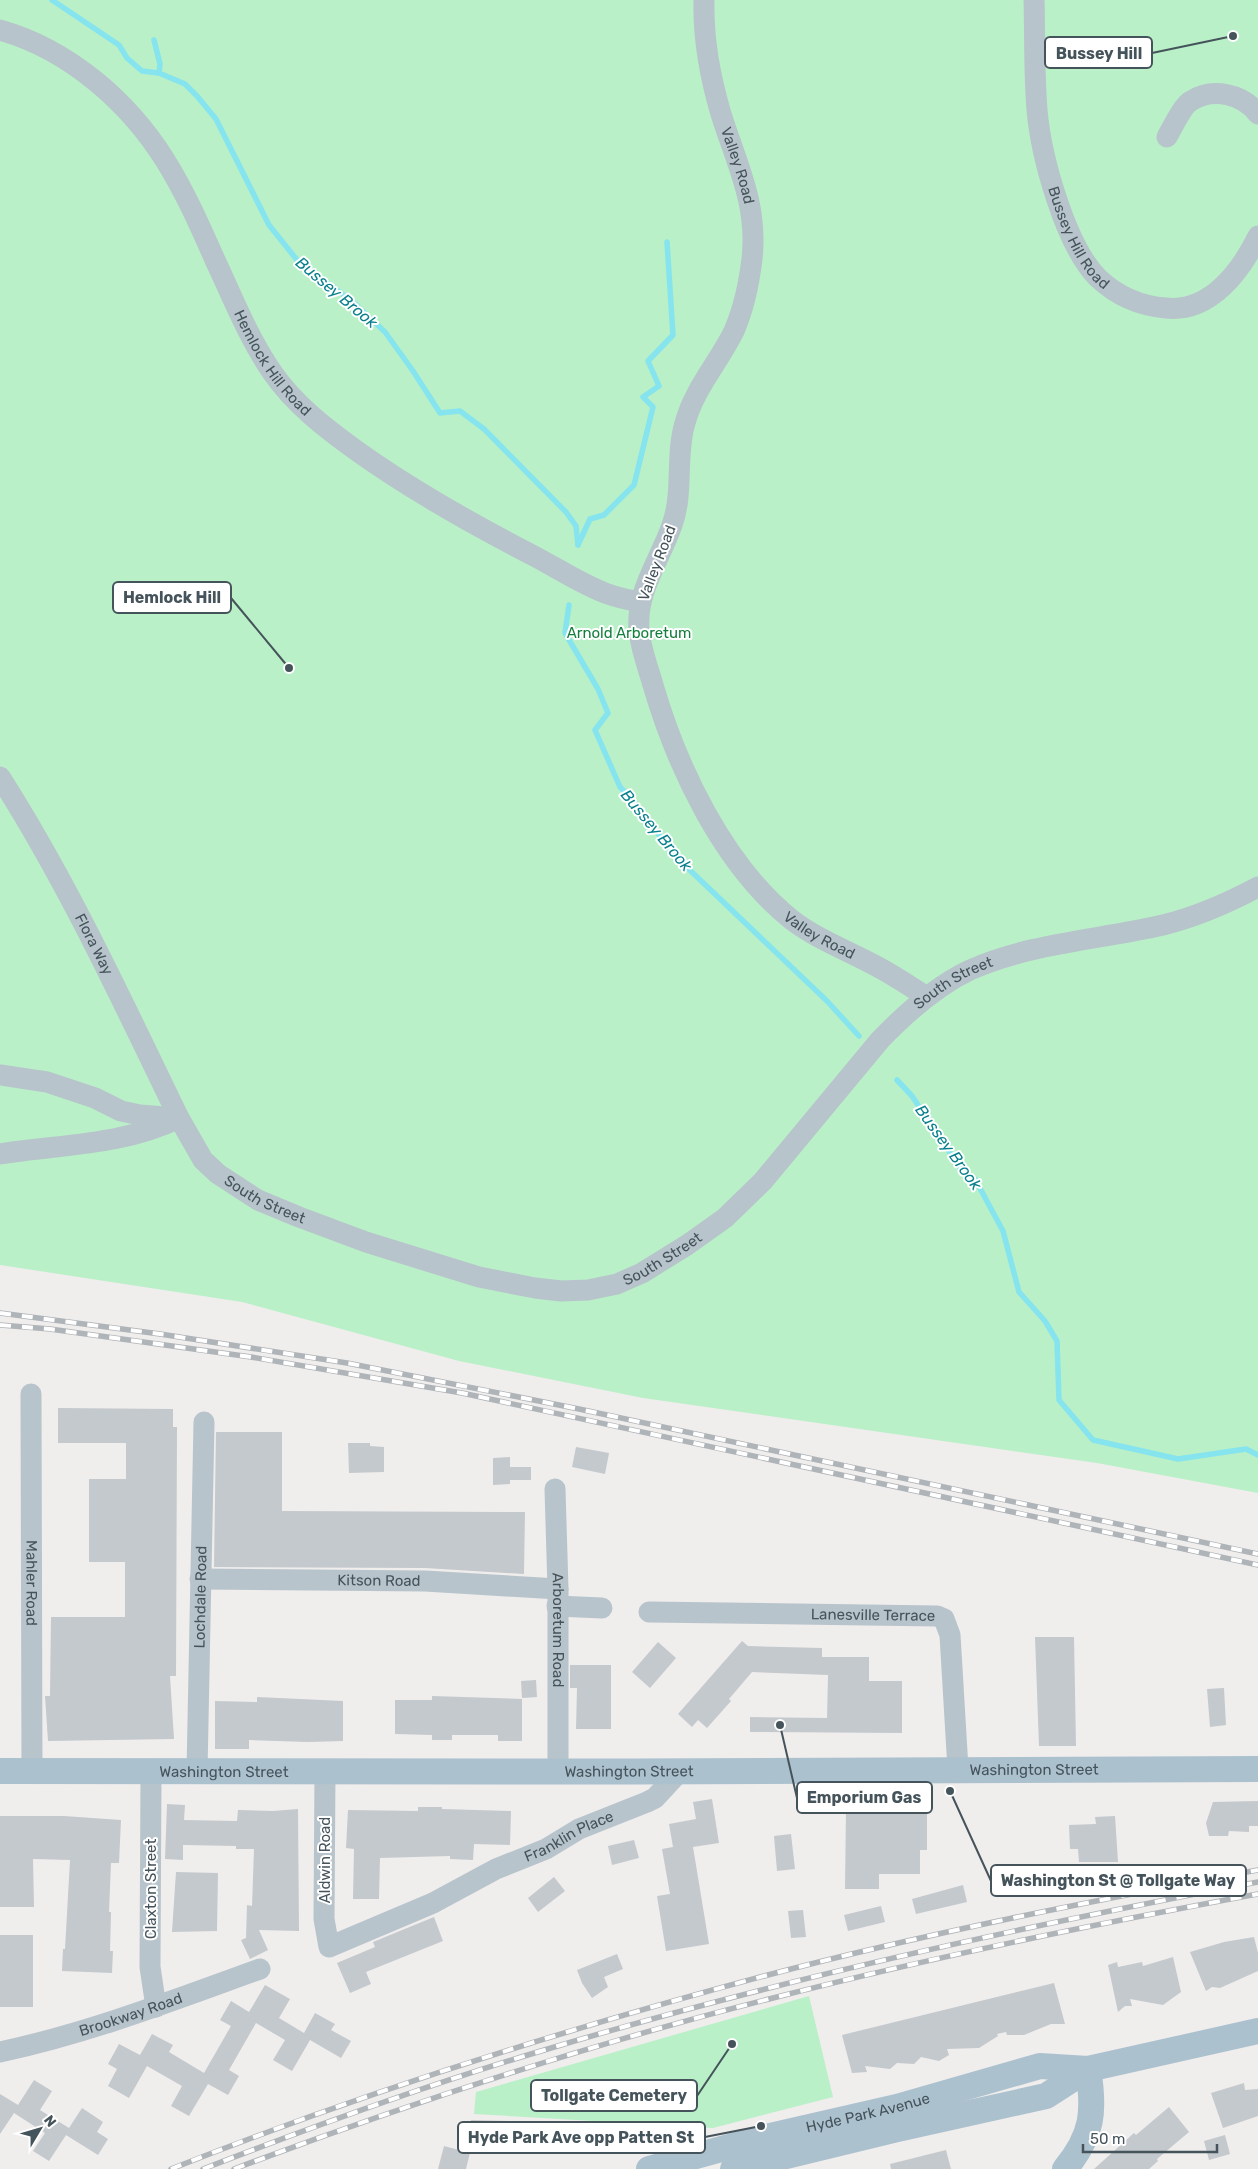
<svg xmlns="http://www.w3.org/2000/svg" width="1258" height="2169" font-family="Rubik,sans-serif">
<rect width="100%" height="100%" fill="#f0eded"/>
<g fill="#b9f0c8">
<path d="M0 0H1258V1493L1097 1463 643 1398 459 1361 242 1302 0 1265Z"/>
<path d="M809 1996 833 2097 713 2128 474 2114 476 2092Z"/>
</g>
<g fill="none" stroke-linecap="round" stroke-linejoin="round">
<g stroke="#85e4ee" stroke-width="5.5">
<path d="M52 0 119 45 127 58 142 71 159 73 185 84 197 96 216 119 269 225 297 260 354 303 385 332 413 371 440 413 460 411 484 429 566 512 576 526 578 545"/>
<path d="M154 40 160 64 159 73"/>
<path d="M578 545 590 519 604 515 634 485 653 407 643 397 659 386 648 361 673 335 667 242"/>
<path d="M569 605 565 633 598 689 608 713 595 730 620 787 637 805 673 854 827 1001 859 1036"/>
<path d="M897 1080 912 1096 961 1169 975 1179 1003 1231 1019 1292 1045 1321 1057 1341 1059 1400 1093 1440 1178 1459 1246 1449 1258 1455"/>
</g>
</g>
<g fill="#c4c9cd">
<path d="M58 1408 173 1409V1427H177L176 1676H170L174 1739 48 1741 45 1696H50L51 1617H125V1562H89V1479H126V1443H58Z"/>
<path d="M216 1432H282V1511L525 1512 524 1574 425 1568 214 1567Z"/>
<path d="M348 1443H370V1446L384 1447V1472L349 1473Z"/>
<path d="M576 1447 609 1453 605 1474 572 1467Z"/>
<path d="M510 1457V1467H531V1480H510V1484L493 1485V1458Z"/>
<path d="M1035 1637H1074L1076 1746H1039Z"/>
<path d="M742 1641 748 1646 822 1648V1657H869V1681H902V1733L750 1732V1717L827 1718 828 1675 752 1672 729 1699 731 1701 707 1728 698 1720 692 1727 678 1714Z"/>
<path d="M658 1642 676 1658 650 1688 632 1672Z"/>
<path d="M570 1665H611V1729H576L577 1688H570Z"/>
<path d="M536 1680 537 1697 522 1698 521 1681Z"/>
<path d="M1224 1688 1226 1725 1210 1727 1207 1689Z"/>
<path d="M432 1696 522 1699V1741H498V1735H452V1740H432V1735L395 1734V1700H432Z"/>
<path d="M257 1697 343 1701V1741L308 1742 249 1740V1749H215V1701L257 1702Z"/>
<path d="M712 1799 719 1843 693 1847 709 1944 666 1951 657 1896 670 1894 662 1849 673 1847 669 1824 696 1819 693 1802Z"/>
<path d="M1258 1801V1826H1249V1832L1229 1831 1228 1836H1209L1206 1823 1213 1802Z"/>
<path d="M167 1804 185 1805 184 1820 237 1821 238 1810 273 1811 298 1809 299 1931 259 1930 268 1950 250 1959 241 1940 246 1938 247 1905 252 1906 254 1849H236V1846L183 1845V1860L165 1859Z"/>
<path d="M418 1807H442V1809L511 1811 510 1845 474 1844 473 1860 450 1859V1856L380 1858 379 1899H353L354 1849 346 1848 348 1810 418 1811Z"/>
<path d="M846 1808H927V1850H920V1874H879V1889H845Z"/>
<path d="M0 1816H64L121 1820 119 1863H111L109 1912H111L110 1951H113L112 1973 62 1971 63 1949H65L70 1860 33 1859 34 1907H0Z"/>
<path d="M1115 1816 1118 1862H1079L1078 1849H1070L1069 1825 1096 1824 1095 1817Z"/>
<path d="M791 1834 795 1869 777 1871 774 1836Z"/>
<path d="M634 1840 639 1858 612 1865 608 1846Z"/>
<path d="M176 1872 218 1873 217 1931 172 1932Z"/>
<path d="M554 1877 565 1891 538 1912 528 1898Z"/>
<path d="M963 1885 967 1902 916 1914 912 1899Z"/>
<path d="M881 1906 885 1922 848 1931 844 1915Z"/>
<path d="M803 1910 806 1937 791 1938 788 1911Z"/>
<path d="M434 1917 443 1941 366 1972 371 1984 350 1993 337 1963 375 1947 373 1942Z"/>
<rect x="0" y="1935" width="33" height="72"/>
<path d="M1254 1937 1258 1953V1971L1220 1988 1212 1987 1206 1991 1190 1952 1224 1942Z"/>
<path d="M617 1954 623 1969 604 1977 608 1987 592 1998 582 1983 577 1970Z"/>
<path d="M1173 1957 1181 1992 1163 2005 1130 1999 1132 2006H1125L1118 2012 1108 1965 1117 1962 1118 1967 1142 1962 1143 1966Z"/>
<path d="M1054 1983 1065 2024H1051L1024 2035H1007L1006 2032 997 2034 998 2036 979 2048 947 2049 949 2055 939 2061 921 2057 914 2064 897 2063 890 2069 865 2066 867 2072 852 2073 842 2035Z"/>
<path d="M265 1985 290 1999 279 2018 304 2033 315 2013 335 2024 331 2030 351 2041 341 2058 310 2040 292 2071 273 2060 285 2040 256 2023 229 2070 239 2076 228 2095 208 2084 189 2116 171 2106 182 2086 147 2066 129 2098 108 2086 117 2069 108 2064 119 2044 140 2055 152 2034 173 2045 169 2052 204 2073 231 2026 220 2020 231 2001 249 2012Z"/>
<path d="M34 2080 52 2091 40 2110 69 2128 82 2108 103 2122 97 2132 108 2139 98 2155 66 2135 49 2161 33 2151 45 2133 14 2113 0 2134V2094L18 2105Z"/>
<path d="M1244 2083 1245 2090 1258 2089V2116L1223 2128 1211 2093Z"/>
<path d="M1169 2107 1189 2132 1157 2159 1158 2161 1149 2169H1094L1134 2133 1136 2135Z"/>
<path d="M471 2120 578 2123 577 2147 470 2143Z"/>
<path d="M1225 2135 1230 2154 1209 2160 1204 2141Z"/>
<path d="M444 2146 470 2153 466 2169H438Z"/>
<path d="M946 2150 951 2169H891L890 2164Z"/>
</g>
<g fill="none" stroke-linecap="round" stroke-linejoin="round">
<g stroke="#b8c4cb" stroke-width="21">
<path id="s1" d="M704 0C703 38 710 77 721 114 737 165 758 204 752 259 749 284 744 308 734 331 719 362 694 389 685 423 675 456 684 492 672 525 660 560 636 591 639 629 640 647 648 667 653 685 677 767 723 865 792 920 818 940 849 951 878 967 895 976 911 987 927 997"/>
<path id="s2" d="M1034 0C1035 36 1034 73 1037 110 1041 156 1065 245 1098 278 1117 296 1140 306 1166 308 1210 313 1241 271 1258 236"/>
<path id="s3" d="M0 30C68 49 128 101 165 160 185 192 200 226 215 260 233 298 248 337 272 372 294 404 325 428 357 451 413 491 472 524 534 556 557 568 581 584 605 593 616 597 628 600 640 602"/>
<path d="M1167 137C1172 128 1183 105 1191 101 1213 87 1243 94 1258 114"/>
<path id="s4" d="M0 777C69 885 123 1003 179 1118"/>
<path d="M0 1075 47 1082 95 1098 121 1111 140 1115 178 1118"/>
<path id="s5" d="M0 1154C62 1144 121 1146 179 1118L203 1160 218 1174 258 1200 299 1217 366 1242 479 1277 535 1288 561 1291 588 1290 617 1284 642 1273 687 1245 725 1218 763 1181 880 1040C906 1013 936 986 970 970 1031 943 1098 940 1163 925 1196 917 1228 903 1258 887"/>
<path id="s6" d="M31 1394 32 1772"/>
<path id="s7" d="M555 1489 558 1589V1773"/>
<path id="s8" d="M200 1579 425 1581 558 1589"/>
<path d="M557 1606 602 1608"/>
<path id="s9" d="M649 1612 937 1616 944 1619 950 1635 958 1769"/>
<path d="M151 1772 150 1967 156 2007"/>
<path id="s10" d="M197 1772 204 1422"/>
<path id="s11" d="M325 1772 324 1919 329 1947 433 1903 496 1869 546 1849 579 1829 647 1802 655 1798 680 1771"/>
<path id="s12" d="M0 2052C89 2033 174 2000 260 1969"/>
</g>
<g stroke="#acc1ce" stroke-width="26">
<path id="s13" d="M0 1771C419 1774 839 1770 1258 1769"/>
<path id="s14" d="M649 2169 761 2138 897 2107 1040 2066 1088 2069 1258 2031"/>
<path d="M733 2169 897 2129 1046 2096 1088 2069"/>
<path d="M1065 2169C1093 2135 1095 2111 1088 2069"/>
</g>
<defs>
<g id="rail">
<path d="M0 1313 160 1334 347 1363 579 1409 1258 1554"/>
<path d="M0 1325 50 1329 251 1357 462 1393 1258 1565"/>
<path d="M171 2169C365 2092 563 2030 764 1976 927 1933 1093 1901 1258 1870"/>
<path d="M203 2169C314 2126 427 2085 541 2051 776 1980 1016 1928 1258 1882"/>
<path d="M234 2169C410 2103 590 2044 773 1998 933 1957 1095 1924 1258 1894"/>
</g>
</defs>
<use href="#rail" stroke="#afb4b8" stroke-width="5.5"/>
<use href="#rail" stroke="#fff" stroke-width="4" stroke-dasharray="11" stroke-linecap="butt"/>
</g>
<g text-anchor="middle" stroke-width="4" stroke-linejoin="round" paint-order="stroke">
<g font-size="15" fill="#45535b" stroke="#fff">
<text dy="5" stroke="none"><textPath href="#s1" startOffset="170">Valley Road</textPath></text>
<text dy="5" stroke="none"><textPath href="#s2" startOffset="246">Bussey Hill Road</textPath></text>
<text dy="5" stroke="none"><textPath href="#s3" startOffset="445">Hemlock Hill Road</textPath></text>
<text transform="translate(657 563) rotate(-69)" y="5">Valley Road</text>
<text dy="5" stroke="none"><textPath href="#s1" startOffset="1024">Valley Road</textPath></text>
<text dy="5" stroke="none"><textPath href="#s4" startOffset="192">Flora Way</textPath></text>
<text dy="5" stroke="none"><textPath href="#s5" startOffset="1131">South Street</textPath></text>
<text dy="5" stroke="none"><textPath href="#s5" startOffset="306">South Street</textPath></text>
<text dy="5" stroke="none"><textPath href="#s5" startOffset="726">South Street</textPath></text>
<text dy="5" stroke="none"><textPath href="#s8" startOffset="179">Kitson Road</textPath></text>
<text dy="5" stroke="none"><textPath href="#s6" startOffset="189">Mahler Road</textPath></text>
<text dy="5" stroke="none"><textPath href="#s10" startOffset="175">Lochdale Road</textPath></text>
<text dy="5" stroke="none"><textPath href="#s9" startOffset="224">Lanesville Terrace</textPath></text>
<text dy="5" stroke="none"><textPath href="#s7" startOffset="141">Arboretum Road</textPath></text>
<text dy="5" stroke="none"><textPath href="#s13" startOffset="1034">Washington Street</textPath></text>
<text dy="5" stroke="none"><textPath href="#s13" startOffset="224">Washington Street</textPath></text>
<text dy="5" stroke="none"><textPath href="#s13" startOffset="629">Washington Street</textPath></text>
<text dy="5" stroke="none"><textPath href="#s11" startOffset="440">Franklin Place</textPath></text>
<text transform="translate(325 1860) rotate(-90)" y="5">Aldwin Road</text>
<text transform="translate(151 1889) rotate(-90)" y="5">Claxton Street</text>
<text dy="5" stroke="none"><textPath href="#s12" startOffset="136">Brookway Road</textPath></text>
<text dy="5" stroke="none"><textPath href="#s14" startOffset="226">Hyde Park Avenue</textPath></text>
</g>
<g font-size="15" fill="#147f3d" stroke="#fff">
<text x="629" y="638">Arnold Arboretum</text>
</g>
<g font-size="16" font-style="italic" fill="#09808d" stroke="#fff">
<text transform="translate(337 292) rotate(40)" y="6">Bussey Brook</text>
<text transform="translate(657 830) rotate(50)" y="6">Bussey Brook</text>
<text transform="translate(949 1147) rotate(54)" y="6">Bussey Brook</text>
</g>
</g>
<path fill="none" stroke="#45535b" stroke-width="2" d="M1233 36L1152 53M289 668L231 598M780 1725L797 1798M950 1791L991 1881M732 2044L697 2096M761 2126L705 2137"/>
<g fill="#45535b" stroke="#fff" stroke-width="2">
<circle cx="1233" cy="36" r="5"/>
<circle cx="289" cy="668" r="5"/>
<circle cx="780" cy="1725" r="5"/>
<circle cx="950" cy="1791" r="5"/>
<circle cx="732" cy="2044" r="5"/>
<circle cx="761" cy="2126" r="5"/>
</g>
<g fill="#fff" stroke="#45535b" stroke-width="2">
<rect x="1045" y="37" width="107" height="31" rx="5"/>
<rect x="113" y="582" width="118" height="31" rx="5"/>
<rect x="797" y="1782" width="135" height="31" rx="5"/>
<rect x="991" y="1865" width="255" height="31" rx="5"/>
<rect x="531" y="2080" width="166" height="31" rx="5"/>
<rect x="458" y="2122" width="247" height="31" rx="5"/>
</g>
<g font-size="16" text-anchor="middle" font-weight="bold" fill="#45535b">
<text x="1099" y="59">Bussey Hill</text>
<text x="172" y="603">Hemlock Hill</text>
<text x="864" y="1803">Emporium Gas</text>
<text x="1118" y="1886">Washington St @ Tollgate Way</text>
<text x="614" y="2101">Tollgate Cemetery</text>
<text x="581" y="2143">Hyde Park Ave opp Patten St</text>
</g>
<g transform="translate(40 2129) rotate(52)" stroke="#ffffff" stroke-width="4" paint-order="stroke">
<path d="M0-4L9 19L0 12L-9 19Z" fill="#45535b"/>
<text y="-8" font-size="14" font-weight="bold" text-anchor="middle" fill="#45535b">N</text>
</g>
<path d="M1083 2144v8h134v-8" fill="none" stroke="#45535b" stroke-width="2.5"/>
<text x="1090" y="2144" font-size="15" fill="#45535b" stroke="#ffffff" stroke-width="4" paint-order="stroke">50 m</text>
</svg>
